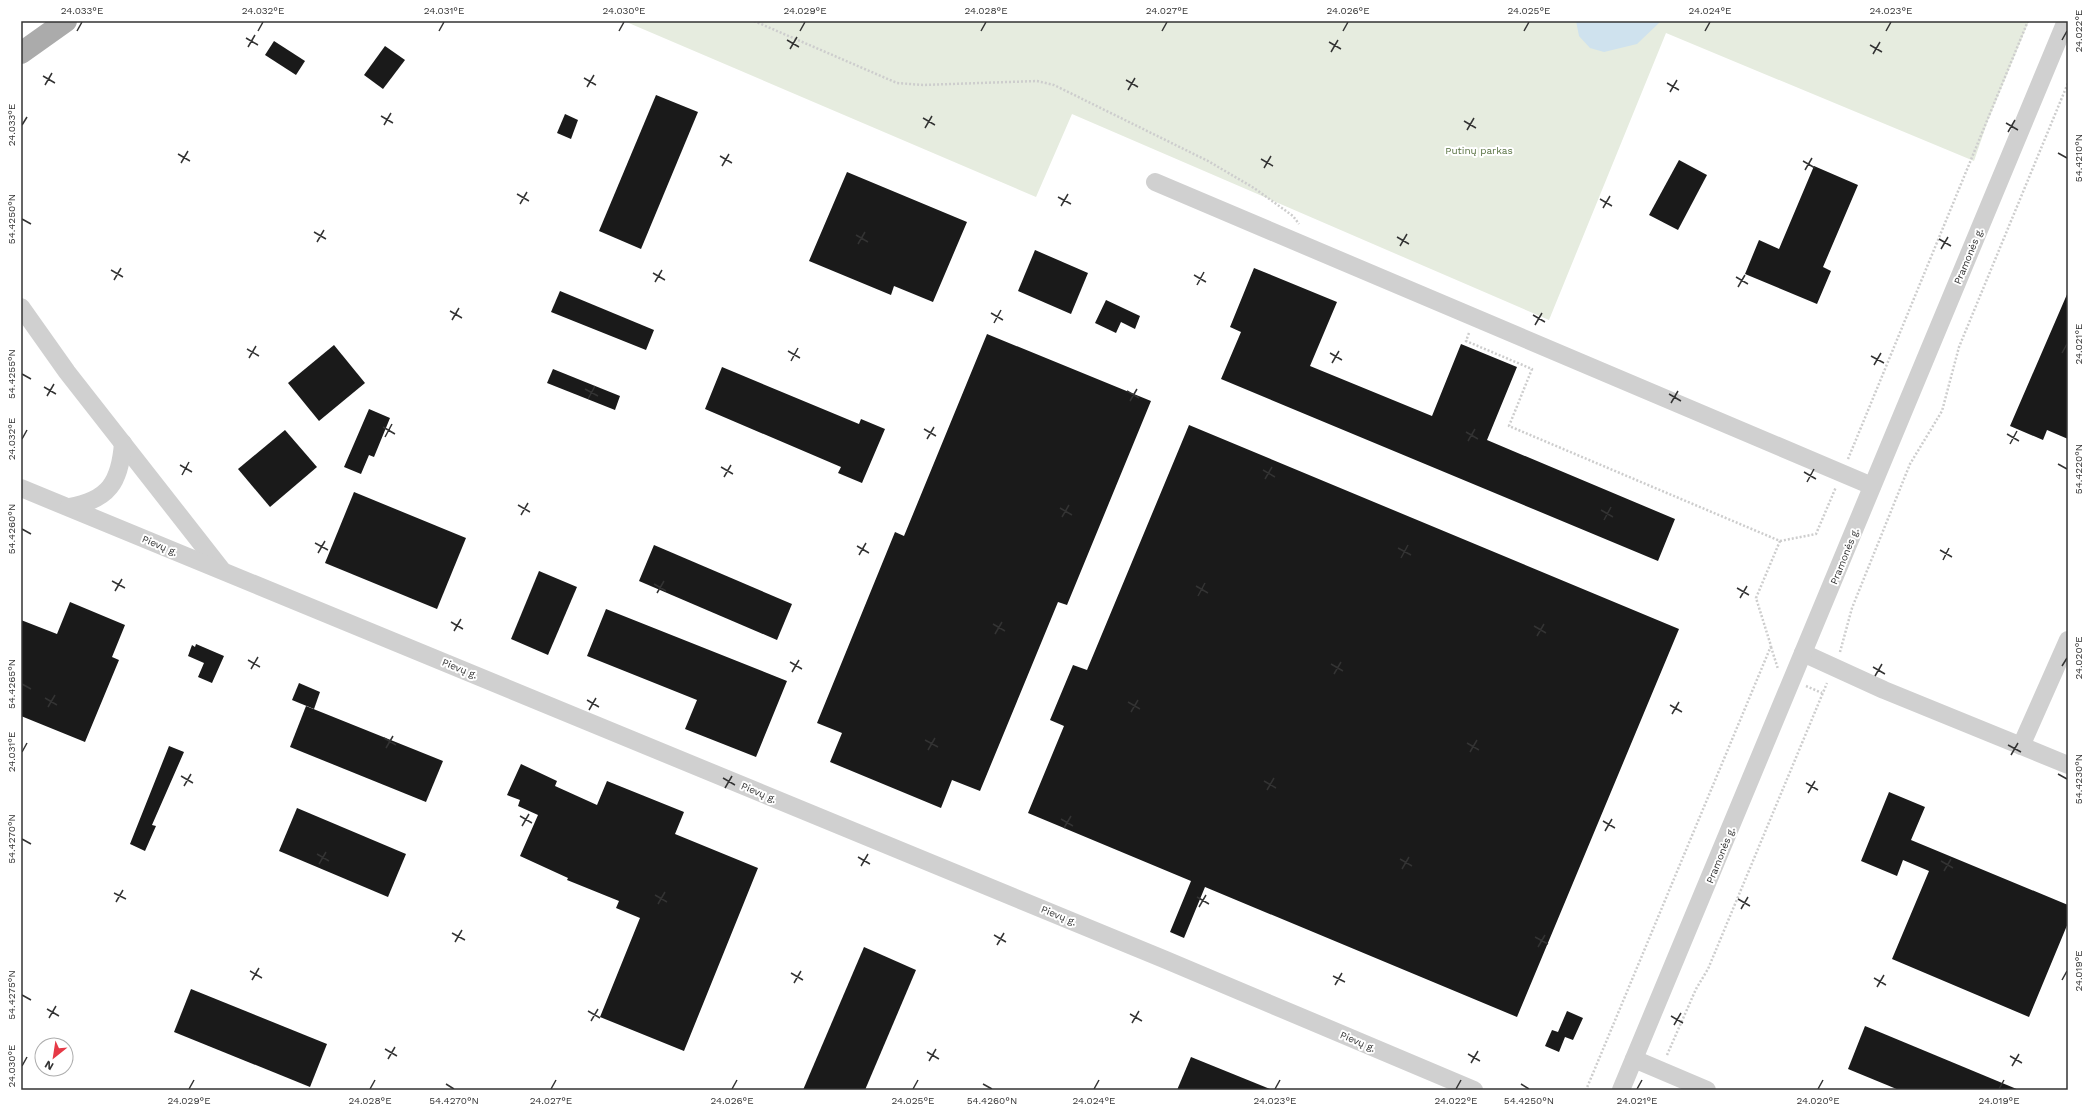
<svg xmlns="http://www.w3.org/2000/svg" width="2089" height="1111" font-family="'Work Sans',sans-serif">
<rect width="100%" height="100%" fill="#fff"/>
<path fill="#e6ecdf" d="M624 21H2029L1987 123 1974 161 1666 33 1549 320 1072 114 1036 197Z"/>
<path fill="#cfe2ee" d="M1576 21H1661L1637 44 1604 52 1590 48 1579 36Z"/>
<g fill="#1a1a1a">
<path d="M274 41 305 61 296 75 265 55Z"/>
<path d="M385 46 405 60 383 89 364 75Z"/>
<path d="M656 95 698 112 641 249 599 231Z"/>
<path d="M565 114 578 120 571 139 557 133Z"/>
<path d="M1679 160 1707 175 1678 230 1649 215Z"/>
<path d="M1814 166 1858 185 1823 267 1831 271 1817 304 1745 274 1759 240 1779 249Z"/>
<path d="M847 172 967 222 933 302 894 286 891 295 809 261Z"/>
<path d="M1035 250 1088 273 1071 314 1018 291Z"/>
<path d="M1254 268 1337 302 1310 366 1432 416 1461 344 1517 367 1487 440 1675 519 1658 561 1221 379 1241 332 1230 327Z"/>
<path d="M560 291 654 330 646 350 551 312Z"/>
<path d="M2068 292V439L2047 430 2043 440 2010 426Z"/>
<path d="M1106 300 1140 316 1135 329 1121 322 1116 333 1095 323Z"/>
<path d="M987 334 1151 401 1067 605 1058 602 980 791 952 780 941 808 830 762 842 733 817 723 895 532 904 536Z"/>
<path d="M334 345 365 383 319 421 288 383Z"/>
<path d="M722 367 859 424 861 419 885 429 862 483 838 473 841 467 705 409Z"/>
<path d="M553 369 620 396 615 410 547 383Z"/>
<path d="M369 409 390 418 374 457 369 455 361 474 344 467Z"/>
<path d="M1189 425 1679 629 1517 1017 1205 887 1184 938 1170 932 1191 881 1028 813 1064 726 1050 720 1073 665 1087 670Z"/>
<path d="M285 430 317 467 270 507 238 469Z"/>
<path d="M354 492 466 538 437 609 325 563Z"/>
<path d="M654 545 792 604 777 640 639 581Z"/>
<path d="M539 571 577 587 548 655 511 639Z"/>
<path d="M70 602 125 625 112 657 119 660 85 742 21 716V620L57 634Z"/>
<path d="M606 609 787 681 756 757 685 729 697 700 587 656Z"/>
<path d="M196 644 224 656 212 683 198 677 204 663 188 656 192 645 195 647Z"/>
<path d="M299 683 320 692 314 709 292 700Z"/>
<path d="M306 706 443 761 426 802 290 747Z"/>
<path d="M169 746 184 752 152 825 156 826 145 851 130 844Z"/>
<path d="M521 764 557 781 555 786 597 805 607 781 684 812 675 834 758 868 684 1051 600 1017 640 918 616 908 619 901 567 880 568 878 520 856 538 815 518 806 520 800 507 795Z"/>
<path d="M1889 792 1925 807 1911 840 2068 905V923L2029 1017 1892 959 1929 871 1903 860 1897 876 1861 861Z"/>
<path d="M297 808 406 854 388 897 279 851Z"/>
<path d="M864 947 916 970 865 1090H803Z"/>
<path d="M191 989 327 1044 310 1087 174 1032Z"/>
<path d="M1567 1011 1583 1018 1573 1040 1565 1037 1559 1052 1545 1046 1552 1030 1558 1032Z"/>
<path d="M1865 1026 2019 1090H1899L1848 1069Z"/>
<path d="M1191 1057 1270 1089V1090H1177Z"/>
</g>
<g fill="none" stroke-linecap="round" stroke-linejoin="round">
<g stroke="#cdcdcd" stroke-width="2.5" stroke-dasharray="2 2" stroke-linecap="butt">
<path d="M754 21 897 83 923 85 1037 81 1054 85 1208 161 1254 188 1293 216 1299 224"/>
<path d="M1469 333 1466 341 1532 369 1509 426 1780 541 1756 598 1771 646 1586 1090"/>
<path d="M1848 459 2028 21"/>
<path d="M1780 541 1816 534 1836 487"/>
<path d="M1771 647 1778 669"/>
<path d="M1840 652 1852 608 1910 464 1942 411 1959 347 2068 83"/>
<path d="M1806 686 1822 693"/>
<path d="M1667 1055 1696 989 1708 969 1827 683"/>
</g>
<g stroke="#d0d0d0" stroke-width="18">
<path d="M1155 182 1872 486"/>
<path d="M21 307 67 372 222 570"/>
<path d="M21 488 1166 960 1474 1090"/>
<path d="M69 507C109 500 120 482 123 443"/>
<path d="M1803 653 1884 690 2068 765"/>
<path d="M2021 746 2068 640"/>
<path d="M1634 1059 1707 1090"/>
<path d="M1621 1090 2066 21"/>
</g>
<path stroke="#ababab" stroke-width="22" d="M21 53 66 21"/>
</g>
<path fill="none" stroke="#333" stroke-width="1.5" d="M77 31 82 22M258 31 263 22M439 31 444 22M619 31 624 22M800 31 805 22M981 31 986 22M1162 31 1167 22M1343 31 1348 22M1524 31 1529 22M1705 31 1710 22M1886 31 1891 22M246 38 258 45M787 40 799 47M2062 40 2067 31M1329 42 1341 49M1870 45 1882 52M248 47 255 35M790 49 797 37M1331 52 1338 40M1873 54 1880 42M43 76 55 83M584 78 596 85M1126 80 1138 87M1667 83 1679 90M45 85 52 73M587 87 594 75M1128 90 1135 78M1670 92 1677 80M381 116 393 123M923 118 935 125M1464 121 1476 128M2006 123 2018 130M22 125 27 117M384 125 391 113M925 128 932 116M1467 130 1474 118M2008 132 2015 120M2058 153 2067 158M178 154 190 161M720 156 732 163M1261 159 1273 166M1803 161 1815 168M181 163 188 151M722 166 729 154M1264 168 1271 156M1805 170 1812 158M517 194 529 201M1058 197 1071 204M1600 199 1612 206M520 204 527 192M1061 206 1068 194M1603 208 1610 196M22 219 31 224M314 232 326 239M856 235 868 242M1397 237 1409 244M1939 239 1951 246M317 242 324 230M858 244 865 232M1400 246 1407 234M1941 249 1948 237M111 270 123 277M653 273 665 280M1194 275 1206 282M1736 277 1748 284M114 280 121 268M655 282 662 270M1197 285 1204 272M1738 287 1745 275M450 311 462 318M991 313 1003 320M1533 315 1545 322M452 320 459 308M994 323 1001 310M1535 325 1542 313M247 349 259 356M788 351 800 358M1330 353 1342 360M2062 353 2067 344M1871 356 1884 363M249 358 256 346M791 361 798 348M1332 363 1339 351M1874 365 1881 353M22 374 31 379M44 387 56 394M585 389 598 396M1127 391 1139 398M1669 394 1681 401M47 396 54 384M588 399 595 386M1130 401 1137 389M1671 403 1678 391M383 427 395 434M924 429 936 436M1466 432 1478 439M2007 434 2019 441M385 437 392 424M22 439 27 430M927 439 934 427M1468 441 1475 429M2010 444 2017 431M2058 464 2067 469M180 465 192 472M721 467 733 474M1263 470 1275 477M1804 472 1816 479M182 475 189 462M724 477 731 465M1265 479 1272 467M1807 482 1814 469M518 505 530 512M1060 508 1072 515M1601 510 1613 517M521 515 528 503M1062 517 1069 505M1604 520 1611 507M22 529 31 534M315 543 328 550M857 546 869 553M1398 548 1411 555M1940 550 1952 557M318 553 325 541M859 555 866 543M1401 558 1408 545M1943 560 1949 548M112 581 125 588M654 584 666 591M1196 586 1208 593M1737 588 1749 595M115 591 122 579M657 593 664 581M1198 596 1205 583M1740 598 1747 586M451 622 463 629M993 624 1005 631M1534 626 1546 633M454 631 461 619M995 634 1002 622M1537 636 1544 624M248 660 260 667M790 662 802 669M1331 664 1343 671M2062 666 2067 658M1873 667 1885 674M251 669 258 657M792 672 799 660M1334 674 1341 662M1875 676 1882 664M22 684 31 689M45 698 57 705M587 700 599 707M1128 702 1140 709M1670 705 1682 712M48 707 55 695M589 710 596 698M1131 712 1138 700M1672 714 1679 702M384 738 396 745M925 740 938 747M1467 743 1479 750M2008 745 2021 752M386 748 393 736M928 750 935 738M22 752 27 743M1470 752 1477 740M2011 755 2018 743M2058 774 2067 779M181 776 193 783M723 778 735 785M1264 781 1276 788M1806 783 1818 790M184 786 191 774M725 788 732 776M1267 790 1274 778M1808 793 1815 781M520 816 532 823M1061 819 1073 826M1603 821 1615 828M522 826 529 814M1064 828 1071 816M1605 831 1612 819M22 839 31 844M317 854 329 861M858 857 870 864M1400 859 1412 866M1941 861 1953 868M319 864 326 852M861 866 868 854M1402 869 1409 857M1944 871 1951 859M114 893 126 899M655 895 667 902M1197 897 1209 904M1738 899 1750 906M116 902 123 890M658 904 665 892M1199 907 1206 895M1741 909 1748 897M452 933 465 940M994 935 1006 942M1535 937 1548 944M455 942 462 930M997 945 1004 933M1538 947 1545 935M250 971 262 978M791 973 803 980M1333 976 1345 982M1874 978 1886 985M252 980 259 968M2062 980 2067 971M794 983 801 971M1335 985 1342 973M1877 987 1884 975M22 995 31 1000M47 1009 59 1016M588 1011 600 1018M1130 1014 1142 1021M1671 1016 1683 1023M49 1018 56 1006M591 1021 598 1009M1132 1023 1139 1011M1674 1025 1681 1013M385 1049 397 1056M927 1052 939 1059M1468 1054 1480 1061M2010 1056 2022 1063M388 1059 395 1047M929 1061 936 1049M1471 1063 1478 1051M22 1066 27 1057M2012 1066 2019 1054M446 1084 454 1089M983 1084 992 1089M1521 1084 1529 1089M189 1089 194 1080M370 1089 375 1080M551 1089 556 1080M732 1089 737 1080M913 1089 918 1080M1094 1089 1099 1080M1275 1089 1280 1080M1456 1089 1461 1080M1637 1089 1642 1080M1818 1089 1823 1080M1999 1089 2004 1080"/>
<g text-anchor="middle" stroke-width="4" stroke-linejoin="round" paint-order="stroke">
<g font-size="10" fill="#56703f" stroke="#fff">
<text x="1479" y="154">Putinų parkas</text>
</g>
<g font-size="10" fill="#333" stroke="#fff">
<text transform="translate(1968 256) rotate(-67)" y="4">Pramonės g.</text>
<text transform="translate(160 545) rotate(23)" y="4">Pievų g.</text>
<text transform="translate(1844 556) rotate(-68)" y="4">Pramonės g.</text>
<text transform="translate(460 668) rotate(22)" y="4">Pievų g.</text>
<text transform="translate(759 792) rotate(23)" y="4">Pievų g.</text>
<text transform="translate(1720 855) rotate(-68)" y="4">Pramonės g.</text>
<text transform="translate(1059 915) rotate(22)" y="4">Pievų g.</text>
<text transform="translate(1358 1041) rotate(23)" y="4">Pievų g.</text>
</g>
</g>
<rect width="2089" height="1111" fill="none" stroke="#ffffff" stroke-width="44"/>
<g transform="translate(54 1057) rotate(210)"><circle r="19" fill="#ffffff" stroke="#adadad"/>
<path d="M0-3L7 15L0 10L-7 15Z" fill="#e63946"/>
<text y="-6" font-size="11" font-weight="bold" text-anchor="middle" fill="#333333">N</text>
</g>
<rect x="22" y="22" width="2045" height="1067" fill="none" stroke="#333" stroke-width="1.5"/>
<g font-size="10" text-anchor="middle" fill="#333">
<text x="82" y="14">24.033°E</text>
<text x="263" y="14">24.032°E</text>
<text x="444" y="14">24.031°E</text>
<text x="624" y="14">24.030°E</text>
<text x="805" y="14">24.029°E</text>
<text x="986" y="14">24.028°E</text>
<text x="1167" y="14">24.027°E</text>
<text x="1348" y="14">24.026°E</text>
<text x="1529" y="14">24.025°E</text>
<text x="1710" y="14">24.024°E</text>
<text x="1891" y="14">24.023°E</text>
<text transform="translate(2078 31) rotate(-90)" y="4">24.022°E</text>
<text transform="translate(11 125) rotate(-90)" y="4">24.033°E</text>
<text transform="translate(2078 158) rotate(-90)" y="4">54.4210°N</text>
<text transform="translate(11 219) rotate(-90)" y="4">54.4250°N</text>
<text transform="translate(2078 344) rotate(-90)" y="4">24.021°E</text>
<text transform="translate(11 374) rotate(-90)" y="4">54.4255°N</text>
<text transform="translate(11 439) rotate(-90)" y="4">24.032°E</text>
<text transform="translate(2078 469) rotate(-90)" y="4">54.4220°N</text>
<text transform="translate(11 529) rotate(-90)" y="4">54.4260°N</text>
<text transform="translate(2078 658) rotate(-90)" y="4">24.020°E</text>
<text transform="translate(11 684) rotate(-90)" y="4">54.4265°N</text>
<text transform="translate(11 752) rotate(-90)" y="4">24.031°E</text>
<text transform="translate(2078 779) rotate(-90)" y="4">54.4230°N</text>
<text transform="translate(11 839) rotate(-90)" y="4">54.4270°N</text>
<text transform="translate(2078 971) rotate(-90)" y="4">24.019°E</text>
<text transform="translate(11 995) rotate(-90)" y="4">54.4275°N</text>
<text transform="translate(11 1066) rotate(-90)" y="4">24.030°E</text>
<text x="189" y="1104">24.029°E</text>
<text x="370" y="1104">24.028°E</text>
<text x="454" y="1104">54.4270°N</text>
<text x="551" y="1104">24.027°E</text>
<text x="732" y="1104">24.026°E</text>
<text x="913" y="1104">24.025°E</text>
<text x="992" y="1104">54.4260°N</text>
<text x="1094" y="1104">24.024°E</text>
<text x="1275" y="1104">24.023°E</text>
<text x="1456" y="1104">24.022°E</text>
<text x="1529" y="1104">54.4250°N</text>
<text x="1637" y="1104">24.021°E</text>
<text x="1818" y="1104">24.020°E</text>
<text x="1999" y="1104">24.019°E</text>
</g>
</svg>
